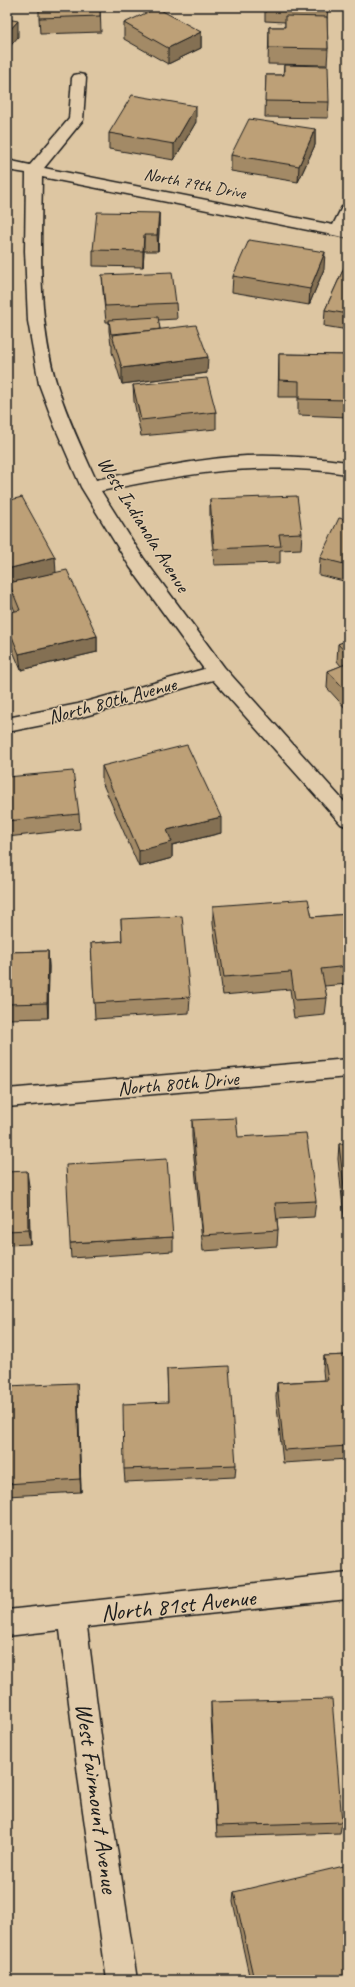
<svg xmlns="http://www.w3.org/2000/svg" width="355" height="1987" font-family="Caveat,sans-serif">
<rect width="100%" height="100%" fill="#ddc6a2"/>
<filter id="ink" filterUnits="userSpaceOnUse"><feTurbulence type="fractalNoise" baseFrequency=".025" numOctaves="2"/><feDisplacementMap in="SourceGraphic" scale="8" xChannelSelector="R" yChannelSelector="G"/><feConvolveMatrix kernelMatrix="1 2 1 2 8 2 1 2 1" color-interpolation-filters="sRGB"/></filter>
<g filter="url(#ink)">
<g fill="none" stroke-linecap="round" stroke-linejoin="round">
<defs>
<g id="minor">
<path d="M79 74 84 75 86 78 83 120 44 168 333 225 342 207 348 205V238L42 177C41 243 37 321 57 385 67 417 82 449 96 480 141 471 186 461 232 457 271 454 310 457 348 462V474C258 461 189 473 101 491L144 559 224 667 348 806V827L341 824 213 680 78 718 7 732V718L78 704 204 669 130 567 81 487 55 427 39 384 28 321 25 251 26 173 7 170V160L30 165 69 119 72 78 74 75Z"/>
<path d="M348 1059V1077L7 1107V1089Z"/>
<path d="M348 1573V1599L87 1627 107 1783 137 1980H107L79 1783 60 1630 7 1636V1610Z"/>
</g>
</defs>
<use href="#minor" stroke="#1c1c1c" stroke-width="3"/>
<use href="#minor" fill="#e2ccab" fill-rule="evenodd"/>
</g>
<g fill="#a38a66" stroke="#1c1c1c">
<path d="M100 7 101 32 40 34 39 18Z"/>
<path d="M265 7H328L327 20 328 49 327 65 268 64 269 27H285V22L265 21Z"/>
<path d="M124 23 201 32V48L168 64 124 39Z"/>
<path d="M284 65 329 102 328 118 265 117 266 75H283Z"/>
<path d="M196 122 174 160 109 149V133Z"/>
<path d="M315 129V145L298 182 231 171V155Z"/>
<path d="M159 213V229L158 251H144L143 267 93 266V250Z"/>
<path d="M348 259V330L324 326 325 310Z"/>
<path d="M324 269 309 305 232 292 233 276Z"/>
<path d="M102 275 176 303 177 319 158 320 160 329 207 373 122 384 112 352V344H111L109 331V322H106L103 291Z"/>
<path d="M279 354 348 355V417L298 415V397H278Z"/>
<path d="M133 385 216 412V429L141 436 134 401Z"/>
<path d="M210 499 302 533 301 549 280 550V563L214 565 210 516Z"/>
<path d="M7 501 97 636V652L21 670 7 637V613L15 611 10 600 9 585 7 586Z"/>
<path d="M348 520V582L319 575 320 558Z"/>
<path d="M348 640V711L327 688 328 671 341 666 337 661 338 644Z"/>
<path d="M102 766 221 833 172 845V858L139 867 102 782Z"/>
<path d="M7 777 79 814 80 829 7 837Z"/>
<path d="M213 906 312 917 348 914V984L324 986 327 998 325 1015 294 1018 290 989 223 995 213 924Z"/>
<path d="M121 919 190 997 189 1013 95 1019 91 943 122 941Z"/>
<path d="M48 951 49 967 48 1018 7 1019V952Z"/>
<path d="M192 1120 316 1201 314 1217 277 1219 278 1230 277 1246 203 1251 192 1137Z"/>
<path d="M339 1144H348V1227H345L338 1159Z"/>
<path d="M7 1172 29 1186 30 1244 7 1245Z"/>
<path d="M173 1237V1251L71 1258 70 1243Z"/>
<path d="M348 1355V1459L283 1463 276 1397 277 1383 324 1380 323 1370 324 1356Z"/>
<path d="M167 1369 236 1465 235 1477 125 1482 124 1469 168 1402Z"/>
<path d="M7 1386 78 1396 81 1492 7 1496Z"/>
<path d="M211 1702 342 1822 340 1833 217 1837 211 1715Z"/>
<path d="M234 1892 348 1980H250L233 1902Z"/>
</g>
<g fill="#847053" stroke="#1c1c1c">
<path d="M18 21V37L7 50V33Z"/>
<path d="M201 32V48L168 64V48Z"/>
<path d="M196 106V122L174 160V144Z"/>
<path d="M315 129V145L298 182 299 166Z"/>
<path d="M159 213V229L158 251 157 235Z"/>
<path d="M144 235V251L143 267V251Z"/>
<path d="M325 252 324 269 309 305 310 289Z"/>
<path d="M208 357 207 373 122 384V368Z"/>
<path d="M55 557 56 573 9 583V585L7 586V569Z"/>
<path d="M97 636V652L21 670 19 654Z"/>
<path d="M221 817V833L172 845V858L139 867V851L167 830Z"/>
<path d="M48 951 49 967 48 1018 47 1003Z"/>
<path d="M27 1171 29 1186 30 1244 28 1230Z"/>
<path d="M77 1383 78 1396 81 1492 80 1479Z"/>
</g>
<g fill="#bda077" stroke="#1c1c1c">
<path d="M39 7H100V16L39 18Z"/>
<path d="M157 8 201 32 168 48 124 23Z"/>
<path d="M285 16 327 17 328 49 269 48V27H285Z"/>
<path d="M7 19 18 21 7 33Z"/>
<path d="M284 65 328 66 329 102 265 101 266 75H284Z"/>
<path d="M132 95 196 106 174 144 109 133Z"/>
<path d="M249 119 315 129 299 166 231 155Z"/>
<path d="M97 212 159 213 157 235H144L143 251 93 250Z"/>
<path d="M249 240 325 252 310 289 233 276Z"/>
<path d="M348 259V314L325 310Z"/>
<path d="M172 272 176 303 105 306 102 275Z"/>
<path d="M158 317 160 329 146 331 111 334 109 320Z"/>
<path d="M196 325 208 357 122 368 112 335Z"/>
<path d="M279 354 348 355V400L299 399V381L279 380Z"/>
<path d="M207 378 216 412 141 420 133 385Z"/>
<path d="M297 496 302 533 279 534 281 546 214 549 210 499Z"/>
<path d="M22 497 55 557 7 569V501Z"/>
<path d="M339 518 348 520V565L320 558Z"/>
<path d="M67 570 97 636 19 654 7 624V613L20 610 9 583Z"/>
<path d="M348 640V655L338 644Z"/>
<path d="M348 663V693L328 671Z"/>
<path d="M187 745 221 817 167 830 172 842 139 851 102 766Z"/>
<path d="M73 771 79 814 7 821V777Z"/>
<path d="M308 899 312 917 348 914V966L321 969 327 998 295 1000 291 972 224 977 213 906Z"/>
<path d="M182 916 190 997 94 1003 91 943 122 941 121 919Z"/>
<path d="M48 951 47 1003 7 1004V952Z"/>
<path d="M236 1118 238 1137 306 1133 316 1201 275 1203 278 1230 203 1235 192 1120Z"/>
<path d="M339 1144H348V1213H347Z"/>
<path d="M167 1159 173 1237 70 1243 66 1165Z"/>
<path d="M27 1171 28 1230 7 1231V1172Z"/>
<path d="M348 1355V1446L284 1450 277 1383 328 1380 324 1356Z"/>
<path d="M229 1366 236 1465 124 1469 123 1404 168 1402 167 1369Z"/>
<path d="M77 1383 80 1479 7 1484V1386Z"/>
<path d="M332 1699 342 1822 217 1826 211 1702Z"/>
<path d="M348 1865V1957H347L348 1962V1980H254L234 1892Z"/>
</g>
</g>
<g text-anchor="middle" stroke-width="3" stroke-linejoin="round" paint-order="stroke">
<g font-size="17" fill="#1c1c1c" stroke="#e2ccab">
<text transform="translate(195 183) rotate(11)" y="6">North 79th Drive</text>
</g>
<g font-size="20" fill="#1c1c1c" stroke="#e2ccab">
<text transform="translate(144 524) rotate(58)" y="7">West Indianola Avenue</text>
<text transform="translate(112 700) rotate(-15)" y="7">North 80th Avenue</text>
<text transform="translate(178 1083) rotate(-5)" y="7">North 80th Drive</text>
</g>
<g font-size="24" fill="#1c1c1c" stroke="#e2ccab">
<text transform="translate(178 1605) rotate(-6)" y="8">North 81st Avenue</text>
<text transform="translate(97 1798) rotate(82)" y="8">West Fairmount Avenue</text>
</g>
</g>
<rect width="355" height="1987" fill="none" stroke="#e2ccab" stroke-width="24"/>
<rect x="12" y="12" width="331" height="1963" fill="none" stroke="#1c1c1c" stroke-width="1.5" filter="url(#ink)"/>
</svg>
